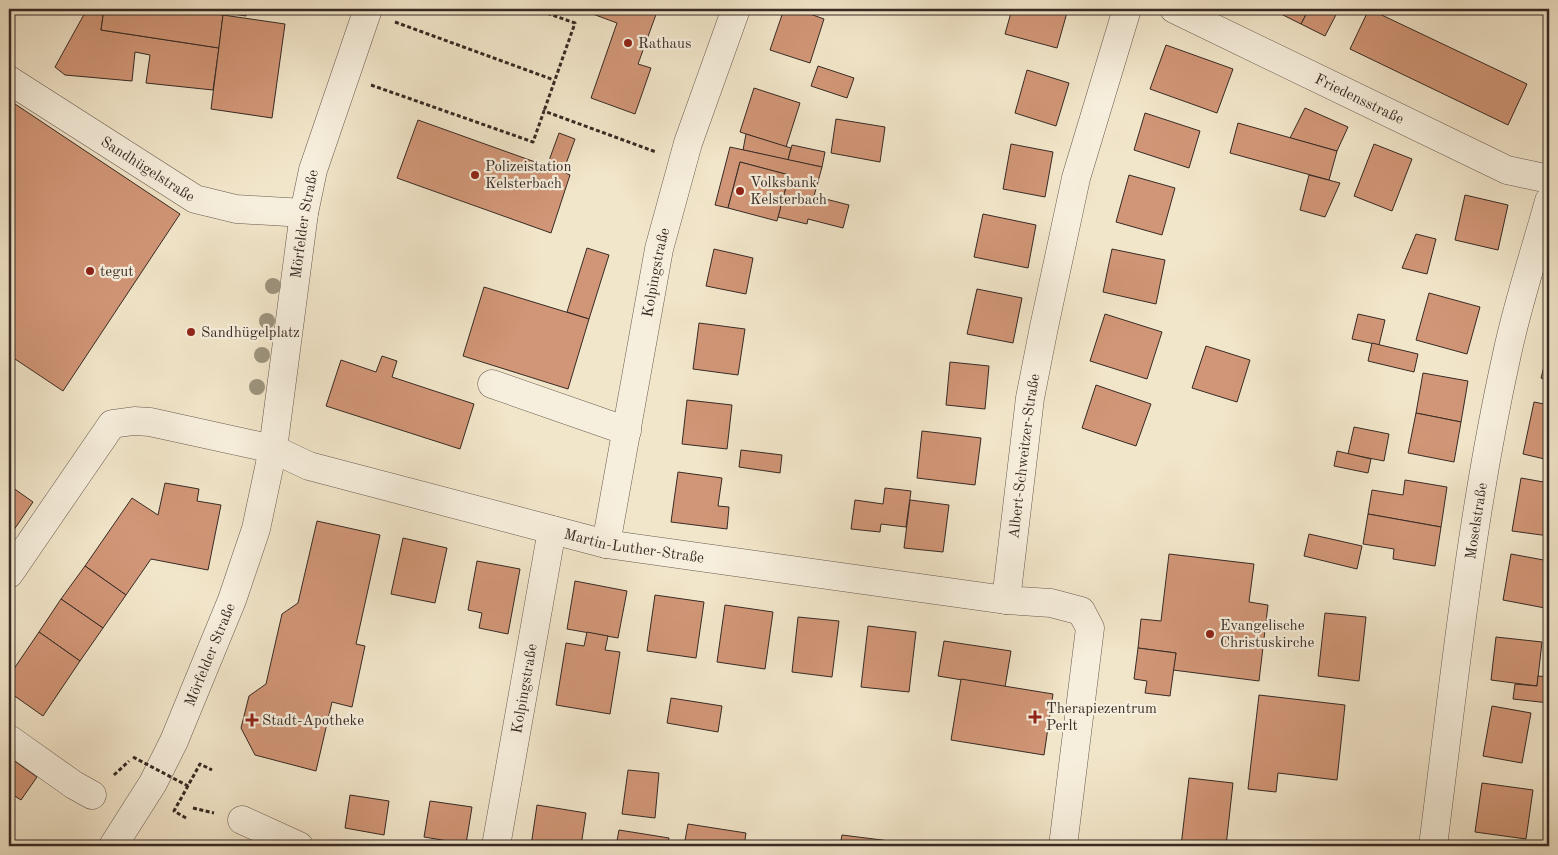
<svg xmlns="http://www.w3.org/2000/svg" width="1558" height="855" font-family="'Old Standard TT',serif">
<rect width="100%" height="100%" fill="#f2e6ca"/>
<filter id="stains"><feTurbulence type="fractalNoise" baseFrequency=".004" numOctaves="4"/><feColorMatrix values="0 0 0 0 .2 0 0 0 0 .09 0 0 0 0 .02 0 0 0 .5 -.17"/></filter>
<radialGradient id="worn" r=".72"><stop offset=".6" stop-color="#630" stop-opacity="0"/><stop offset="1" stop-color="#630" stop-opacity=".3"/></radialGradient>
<g fill="#d19677" stroke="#372a24">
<path d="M87 9H104L101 30 219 48 213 90 146 83 150 55 135 52 132 81 65 75 55 67Z"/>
<path d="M104 9H180L223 15 219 48 101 30Z"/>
<path d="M209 9H247L246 16 208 10Z"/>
<path d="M583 9H658L638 64 651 68 635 114 591 98 617 23 582 10Z"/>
<path d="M784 9H796L824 19 810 63 770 50Z"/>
<path d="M1012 9H1068L1057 48 1005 34Z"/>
<path d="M1271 9H1309L1301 24Z"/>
<path d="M1309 9H1339L1325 36 1301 24Z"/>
<path d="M1369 9 1527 84 1508 125 1350 49Z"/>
<path d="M223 15 285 24 272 118 211 109Z"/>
<path d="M1166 45 1233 69 1217 113 1150 89Z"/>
<path d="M818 66 854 78 847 98 811 86Z"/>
<path d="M1027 70 1069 83 1056 126 1015 113Z"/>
<path d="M754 88 800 103 786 147 740 132Z"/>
<path d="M9 100 180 214 63 391 9 355Z"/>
<path d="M1305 108 1348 127 1337 151 1290 138Z"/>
<path d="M1145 113 1200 131 1189 168 1134 150Z"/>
<path d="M836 119 885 127 880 162 831 153Z"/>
<path d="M418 120 563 172 570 175 551 233 397 178Z"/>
<path d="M1238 123 1337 151 1329 180 1230 153Z"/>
<path d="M559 133 575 139 563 172 547 166Z"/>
<path d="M746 134 791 148 788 160 743 150Z"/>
<path d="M1011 144 1053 152 1045 197 1003 189Z"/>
<path d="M1374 144 1412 159 1392 211 1354 196Z"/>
<path d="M792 145 825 152 822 167 788 160Z"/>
<path d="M730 147 822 167 814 196 849 205 843 228 808 219 807 224 778 217 789 175 740 162 728 208 715 205Z"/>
<path d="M740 162 789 175 777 221 728 208Z"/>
<path d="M1129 175 1175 188 1162 235 1116 222Z"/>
<path d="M1309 175 1340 183 1325 217 1300 210Z"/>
<path d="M1465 195 1508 205 1498 250 1455 240Z"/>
<path d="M983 214 1036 225 1028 268 974 257Z"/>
<path d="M1416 234 1436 239 1427 274 1402 268Z"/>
<path d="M587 248 609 255 589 319 567 312Z"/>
<path d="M714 249 753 258 746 294 706 286Z"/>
<path d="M1112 249 1165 260 1156 304 1103 292Z"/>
<path d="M484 287 589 319 568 389 463 356Z"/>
<path d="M977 289 1022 298 1013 343 967 334Z"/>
<path d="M1429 293 1480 307 1467 354 1416 340Z"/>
<path d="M1105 314 1162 332 1147 379 1090 361Z"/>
<path d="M1358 314 1385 320 1379 345 1352 339Z"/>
<path d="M699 323 745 329 738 375 693 369Z"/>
<path d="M1372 343 1418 354 1414 372 1368 361Z"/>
<path d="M1206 346 1250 360 1237 402 1192 388Z"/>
<path d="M1549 348V381L1541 378Z"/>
<path d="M382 356 397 361 392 377 474 404 460 449 326 406 341 360 376 372Z"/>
<path d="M950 362 989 366 985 409 946 405Z"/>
<path d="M1423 373 1468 381 1461 422 1416 413Z"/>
<path d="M1096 385 1151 404 1136 446 1082 428Z"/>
<path d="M687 400 732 405 727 449 682 444Z"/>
<path d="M1534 402 1549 405V460L1523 454Z"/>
<path d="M1416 413 1461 422 1454 462 1408 453Z"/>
<path d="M1354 427 1389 434 1384 461 1348 454Z"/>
<path d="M922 431 981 438 975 485 917 478Z"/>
<path d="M741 450 782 455 780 473 739 467Z"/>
<path d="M1337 451 1371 459 1368 473 1334 466Z"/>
<path d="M678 472 722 478 718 506 729 507 727 529 671 522Z"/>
<path d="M1521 478 1549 483V536L1512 531Z"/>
<path d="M1405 480 1447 487 1441 527 1368 514 1372 490 1403 495Z"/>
<path d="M165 483 199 489 197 501 221 505 208 570 151 559 126 595 85 566 132 498 158 515Z"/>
<path d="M9 485 33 502 9 537Z"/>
<path d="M885 488 911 491 906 527 881 524 880 532 851 529 855 500 883 504Z"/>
<path d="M910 500 949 505 943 552 904 548Z"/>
<path d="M1368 514 1441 527 1435 566 1393 559 1394 549 1363 544Z"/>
<path d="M317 521 380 535 356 644 365 646 352 707 332 702 316 771 255 755 241 728 249 696 266 684 282 614 298 603Z"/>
<path d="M1309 534 1362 546 1357 569 1304 556Z"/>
<path d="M403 538 447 548 435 603 391 594Z"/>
<path d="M1169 554 1254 564 1249 602 1268 605 1259 681 1173 670 1176 653 1138 648 1141 619 1161 621Z"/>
<path d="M1511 554 1549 561V582L1545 608 1503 600Z"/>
<path d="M477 561 520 569 508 634 479 628 482 613 468 610Z"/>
<path d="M85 566 126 595 103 628 61 599Z"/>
<path d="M575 581 627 591 618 638 567 629Z"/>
<path d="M655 595 704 602 696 658 647 651Z"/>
<path d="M61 599 103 628 80 661 39 632Z"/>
<path d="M725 605 773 612 765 669 717 662Z"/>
<path d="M1325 613 1366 617 1359 681 1318 676Z"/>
<path d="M798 617 839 621 832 677 792 672Z"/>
<path d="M868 626 916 632 909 692 861 687Z"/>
<path d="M39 632 80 661 43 716 9 692V676Z"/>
<path d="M587 632 608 636 605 650 620 652 610 714 556 705 566 643 584 646Z"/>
<path d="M1496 637 1542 642 1537 686 1491 680Z"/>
<path d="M944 641 1011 651 1005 687 938 676Z"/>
<path d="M1138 648 1176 653 1170 696 1145 693 1147 681 1134 679Z"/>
<path d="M1538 676 1549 677V703L1513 699 1515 684 1537 686Z"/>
<path d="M961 679 1053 694 1044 755 951 740Z"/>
<path d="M1259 695 1345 705 1337 780 1278 773 1276 792 1248 789Z"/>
<path d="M671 698 722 706 718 732 667 723Z"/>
<path d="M1492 706 1531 713 1522 763 1483 756Z"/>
<path d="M9 757 37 777 21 800 10 793 9 795Z"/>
<path d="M628 770 659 773 655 818 622 814Z"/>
<path d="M1189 778 1233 783 1226 846H1181Z"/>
<path d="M1482 783 1533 790 1526 839 1475 832Z"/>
<path d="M350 795 389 801 384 835 345 828Z"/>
<path d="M430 801 472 807 466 844 424 837Z"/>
<path d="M537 805 586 813 581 846H531Z"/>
<path d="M688 824 746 833 744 846H684Z"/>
<path d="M619 830 669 838 668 846H616Z"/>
<path d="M842 835 890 841 889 846H840Z"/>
</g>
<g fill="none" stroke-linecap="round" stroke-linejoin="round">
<defs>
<g id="minor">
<path id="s1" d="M1174 9 1507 170 1549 179"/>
<path id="s2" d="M9 80 195 199 236 209 304 213"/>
<path d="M492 384 627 431"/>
<path id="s3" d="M606 544 659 249 688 143 736 9"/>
<path id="s4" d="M9 574 112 424 134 421 150 422 273 449 309 466 606 544 1006 600"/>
<path d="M9 739 74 785 92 795"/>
<path d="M242 820 299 846"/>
<path id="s5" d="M113 846 153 783 174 741 232 600 256 529 273 449 304 213 313 170 368 9"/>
<path id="s6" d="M496 846 552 530"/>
<path id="s7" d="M1063 846 1090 628 1081 611 1051 603 1006 600 1030 398 1044 327 1076 178 1127 9"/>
<path id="s8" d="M1433 846C1454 682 1471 516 1507 354 1518 302 1535 252 1549 201"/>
</g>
</defs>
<use href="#minor" stroke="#66594e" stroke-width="29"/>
<g stroke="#372a24" stroke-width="3" stroke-dasharray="4 2.5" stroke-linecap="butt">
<path d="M535 9 575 23 544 111"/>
<path d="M395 22 554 80"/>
<path d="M371 85 533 142 544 111 656 152"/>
<path d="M114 775 129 761"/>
<path d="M193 808 214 813"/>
<path d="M186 818 174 811 200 764 212 770"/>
</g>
<use href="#minor" stroke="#f7efdd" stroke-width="28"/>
<path stroke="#372a24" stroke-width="3" stroke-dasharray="4 2.5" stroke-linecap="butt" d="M133 757 188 786"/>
</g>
<g fill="#9d947e">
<circle cx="273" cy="286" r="8"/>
<circle cx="267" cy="321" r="8"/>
<circle cx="262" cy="355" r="8"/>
<circle cx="257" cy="387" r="8"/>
</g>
<g fill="#8f2418" stroke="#f7efdd" stroke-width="2">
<circle cx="628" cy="43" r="5"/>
<circle cx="475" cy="175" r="5"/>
<circle cx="740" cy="191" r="5"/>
<circle cx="90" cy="271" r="5"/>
<circle cx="191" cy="332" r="5"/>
<circle cx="1210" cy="634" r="5"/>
<path d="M1032.5 709.5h5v5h5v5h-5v5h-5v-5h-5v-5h5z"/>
<path d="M249.5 712.5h5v5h5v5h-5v5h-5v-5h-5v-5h5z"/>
</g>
<g text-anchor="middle" stroke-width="4.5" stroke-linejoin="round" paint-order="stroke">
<g font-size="15" fill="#372a24" stroke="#f7efdd" text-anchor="start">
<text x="638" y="48">Rathaus</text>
<text x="485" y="171">Polizeistation<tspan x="485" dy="17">Kelsterbach</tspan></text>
<text x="750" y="187">Volksbank<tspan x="750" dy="17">Kelsterbach</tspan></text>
<text x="100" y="276">tegut</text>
<text x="201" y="337">Sandhügelplatz</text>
<text x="1220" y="630">Evangelische<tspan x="1220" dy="17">Christuskirche</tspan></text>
<text x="1046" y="713">Therapiezentrum<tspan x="1046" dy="17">Perlt</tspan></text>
<text x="262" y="725">Stadt-Apotheke</text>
</g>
<g font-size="15" fill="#372a24" stroke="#f7efdd">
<text dy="5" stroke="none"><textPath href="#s1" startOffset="206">Friedensstraße</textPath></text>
<text dy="5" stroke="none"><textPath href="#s2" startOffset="165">Sandhügelstraße</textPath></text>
<text dy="5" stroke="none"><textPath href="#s5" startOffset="658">Mörfelder Straße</textPath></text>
<text dy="5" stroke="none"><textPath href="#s3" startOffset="276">Kolpingstraße</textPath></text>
<text dy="5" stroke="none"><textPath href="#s7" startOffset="460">Albert-Schweitzer-Straße</textPath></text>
<text dy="5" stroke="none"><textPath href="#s8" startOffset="328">Moselstraße</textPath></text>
<text dy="5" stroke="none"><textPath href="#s4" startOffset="721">Martin-Luther-Straße</textPath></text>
<text dy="5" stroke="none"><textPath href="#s5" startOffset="215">Mörfelder Straße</textPath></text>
<text dy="5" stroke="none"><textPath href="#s6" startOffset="160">Kolpingstraße</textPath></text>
</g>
</g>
<rect width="1558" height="855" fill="none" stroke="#f2e6ca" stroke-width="30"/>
<rect x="10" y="10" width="1538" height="835" fill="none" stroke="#372a24" stroke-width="2.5"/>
<rect x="15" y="15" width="1528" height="825" fill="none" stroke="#372a24"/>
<rect width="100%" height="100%" filter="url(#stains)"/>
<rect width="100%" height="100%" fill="url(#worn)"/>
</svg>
